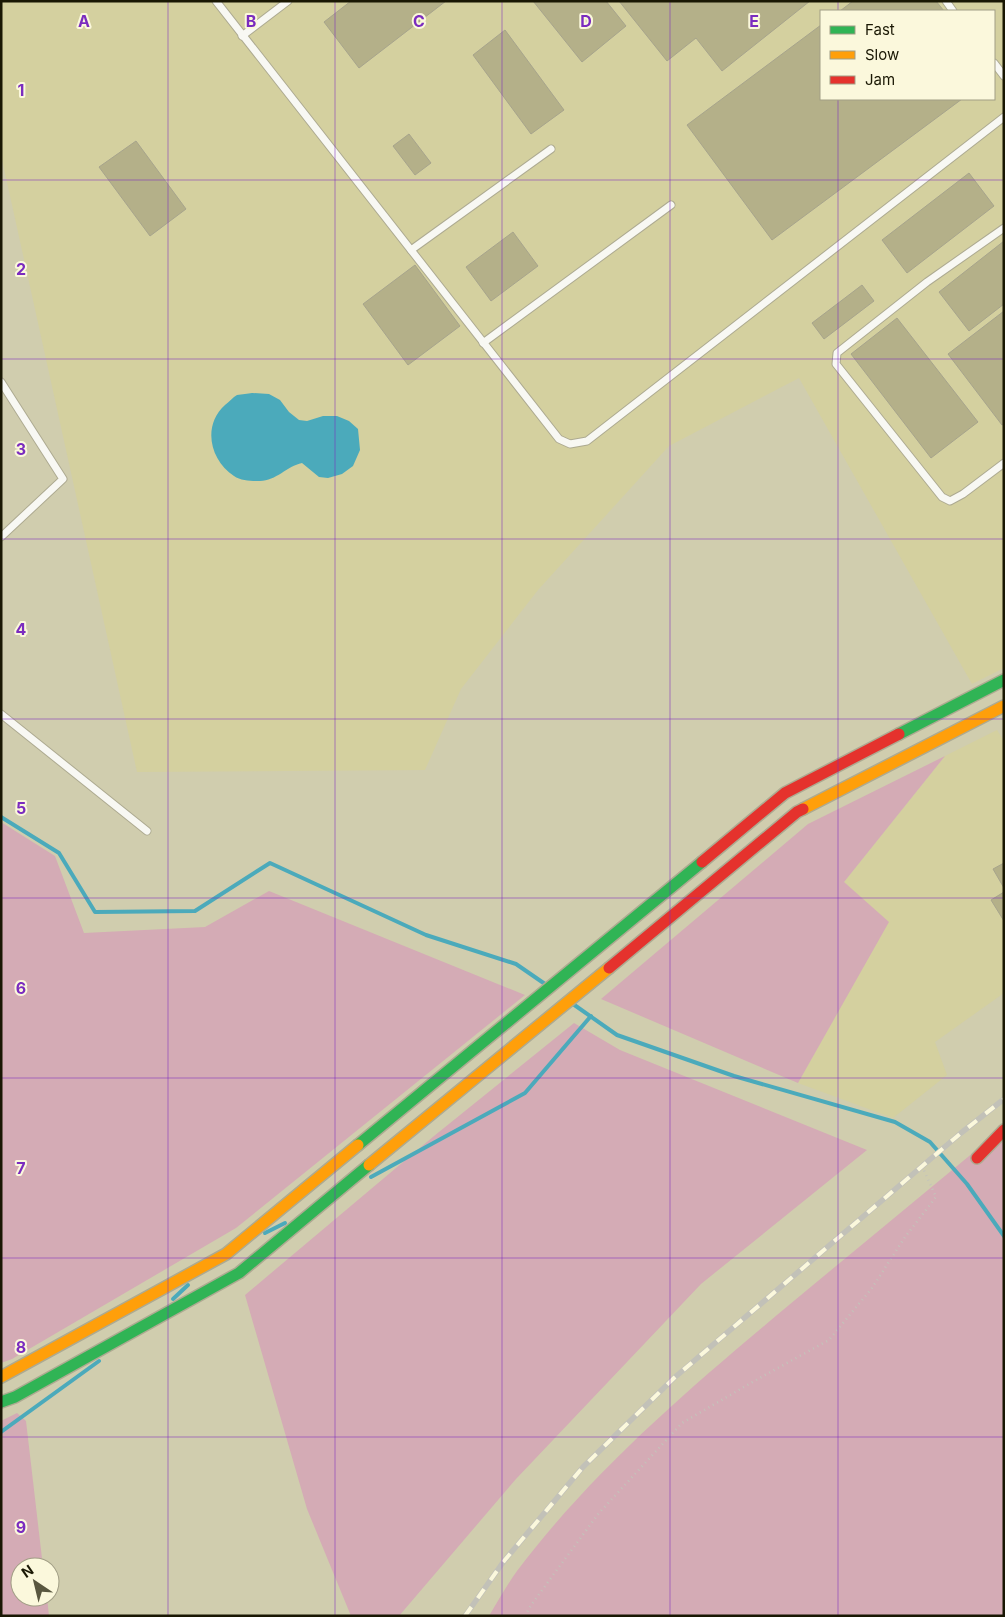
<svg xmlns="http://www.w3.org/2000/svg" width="1005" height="1617" font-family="Inter,sans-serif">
<rect width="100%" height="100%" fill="#d0cdae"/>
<g fill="#d4d09f" fill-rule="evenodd">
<path d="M1 1H1004V668L972 684 799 378 669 446 538 590 461 689 425 770 137 772 1 155ZM821 11H994V99H821Z"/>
<path d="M997 730 1004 741V993L935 1042 947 1075 893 1118 798 1083 888 922 844 882 945 756Z"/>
</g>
<g fill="#d4abb5">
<path d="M945 756 844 882 889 922 798 1083 601 999 808 824Z"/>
<path d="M1 822 55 856 84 933 205 927 269 891 525 995 236 1228 12 1359 1 1363Z"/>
<path d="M574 1023 620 1050 867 1150 701 1284 516 1479 399 1616H351L307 1509 245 1295 434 1136Z"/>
<path d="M1004 1127V1616H489C498 1601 507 1585 517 1571 594 1469 691 1387 789 1305 860 1246 932 1187 1004 1127Z"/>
<path d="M17 1413 26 1421 43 1567H20V1597H47L49 1616H1V1421Z"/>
</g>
<path fill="#4baabb" d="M252 393 269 394 280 400 289 412 299 420 307 421 323 416H337L349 421 358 429 360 450 353 466 342 474 328 478 319 477 302 463C287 466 276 481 260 481 252 481 241 481 234 476 210 460 202 426 225 405 229 402 233 397 237 395 242 394 248 394 252 393Z"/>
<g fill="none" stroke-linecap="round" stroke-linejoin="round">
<g stroke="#4baabb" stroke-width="4">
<path d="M1 817 59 853 95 912 195 911 270 863 426 935 516 964 545 984"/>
<path d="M573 1004 617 1035 734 1076 895 1122 930 1142 967 1184 1004 1236"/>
<path d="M371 1177 525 1093 591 1016"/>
<path d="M265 1233 285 1223"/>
<path d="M173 1299 188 1285"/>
<path d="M1 1432 99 1361"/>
</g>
</g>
<g fill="#b4b089" stroke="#a7a48c">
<path d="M351 1H446L359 68 324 22Z"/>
<path d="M533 1H606L626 26 582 62Z"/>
<path d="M619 1H810L722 71 696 38 667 61Z"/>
<path d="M853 1H936L944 11H840Z"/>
<path d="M821 25V99H962L772 240 687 125Z"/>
<path d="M505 30 564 110 531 134 473 55Z"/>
<path d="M409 134 431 163 415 175 393 146Z"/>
<path d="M136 141 186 209 150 236 99 167Z"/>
<path d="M969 173 994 206 907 273 882 240Z"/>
<path d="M513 232 538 266 491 301 466 267Z"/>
<path d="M1004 241V304L969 331 939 292Z"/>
<path d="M415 265 460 326 408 365 363 304Z"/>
<path d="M862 285 874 301 824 339 812 323Z"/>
<path d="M1004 311V424L1002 425 948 354Z"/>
<path d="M897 318 978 422 931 458 851 354Z"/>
<path d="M1004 863V888L993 869Z"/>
<path d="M1004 892V921L991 900Z"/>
</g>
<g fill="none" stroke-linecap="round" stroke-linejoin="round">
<defs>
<g id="lane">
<path d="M216 1 559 439 570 444 587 441 1004 117"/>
<path d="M946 1 953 11"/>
<path d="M242 36 288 1"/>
<path d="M994 63 1004 76"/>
<path d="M1004 228 927 282 837 353 836 364 942 497 950 501 963 494 1004 463"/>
<path d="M411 250 551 149"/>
<path d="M483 343 671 205"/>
<path d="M1 382 63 479 1 537"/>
<path d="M1 714 147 831"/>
</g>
<g id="fast">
<path d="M899 734 1004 680"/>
<path d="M358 1145 702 862"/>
<path d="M1 1402 15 1397 239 1273 369 1165"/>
</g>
<g id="slow">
<path d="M803 809 1004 706"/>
<path d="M369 1165 609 968"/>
<path d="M1 1377 226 1254 358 1145"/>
</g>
<g id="jam">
<path d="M702 862 785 793 899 734"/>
<path d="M609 968 797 812 803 809"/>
<path d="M977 1158 1004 1130"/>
</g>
</defs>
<use href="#lane" stroke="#adaa91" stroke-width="9"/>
<use href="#fast" stroke="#adaa91" stroke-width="14"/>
<use href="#slow" stroke="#adaa91" stroke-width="14"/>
<use href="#jam" stroke="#adaa91" stroke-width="14"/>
<path stroke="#c4c3ba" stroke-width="2.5" stroke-dasharray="1 4" stroke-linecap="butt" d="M525 1616 531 1605 599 1513 682 1423 756 1380 829 1340 872 1288 905 1237 936 1197 922 1166"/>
<use href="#lane" stroke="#f8f8f3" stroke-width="7"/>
<use href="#fast" stroke="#30b455" stroke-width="11"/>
<use href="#slow" stroke="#ff9f0a" stroke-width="11"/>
<use href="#jam" stroke="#e5322d" stroke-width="11"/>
<defs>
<path id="rail" d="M465 1616 504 1561 583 1467 674 1378 961 1133 1004 1099"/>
</defs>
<use href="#rail" stroke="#c2c1b8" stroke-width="5.5"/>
<use href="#rail" stroke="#fbf8dc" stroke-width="4" stroke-dasharray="11" stroke-linecap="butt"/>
</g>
<path fill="none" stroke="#7b2cbf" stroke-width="1" stroke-opacity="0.55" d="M168 1V1616M335 1V1616M502 1V1616M670 1V1616M838 1V11M838 99V1616M1 180H1004M1 359H1004M1 539H1004M1 719H1004M1 898H1004M1 1078H1004M1 1258H1004M1 1437H1004"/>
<g font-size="16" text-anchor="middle" font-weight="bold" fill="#7b2cbf" stroke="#fbf8dc" stroke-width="4" stroke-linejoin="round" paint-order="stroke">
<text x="84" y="27">A</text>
<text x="251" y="27">B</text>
<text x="419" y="27">C</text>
<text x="586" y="27">D</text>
<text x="754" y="27">E</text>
<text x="21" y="96">1</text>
<text x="21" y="275">2</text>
<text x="21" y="455">3</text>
<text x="21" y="635">4</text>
<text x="21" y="814">5</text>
<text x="21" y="994">6</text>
<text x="21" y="1174">7</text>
<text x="21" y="1353">8</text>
<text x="21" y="1533">9</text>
</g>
<rect width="1005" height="1617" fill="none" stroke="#191703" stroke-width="5"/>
<rect x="820" y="10" width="175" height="90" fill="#fbf8dc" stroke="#a19e85"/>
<rect x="830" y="26" width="25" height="8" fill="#30b455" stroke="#a19e85"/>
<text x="865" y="35" font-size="15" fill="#191703">Fast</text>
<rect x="830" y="51" width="25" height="8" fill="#ff9f0a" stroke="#a19e85"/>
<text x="865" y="60" font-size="15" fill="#191703">Slow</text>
<rect x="830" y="76" width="25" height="8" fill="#e5322d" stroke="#a19e85"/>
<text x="865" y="85" font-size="15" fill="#191703">Jam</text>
<g transform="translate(35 1582) rotate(325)"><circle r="24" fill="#fbf8dc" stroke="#a19e85"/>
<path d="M0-4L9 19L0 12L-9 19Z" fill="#59573f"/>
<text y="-8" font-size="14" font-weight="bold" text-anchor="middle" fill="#191703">N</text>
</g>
</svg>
